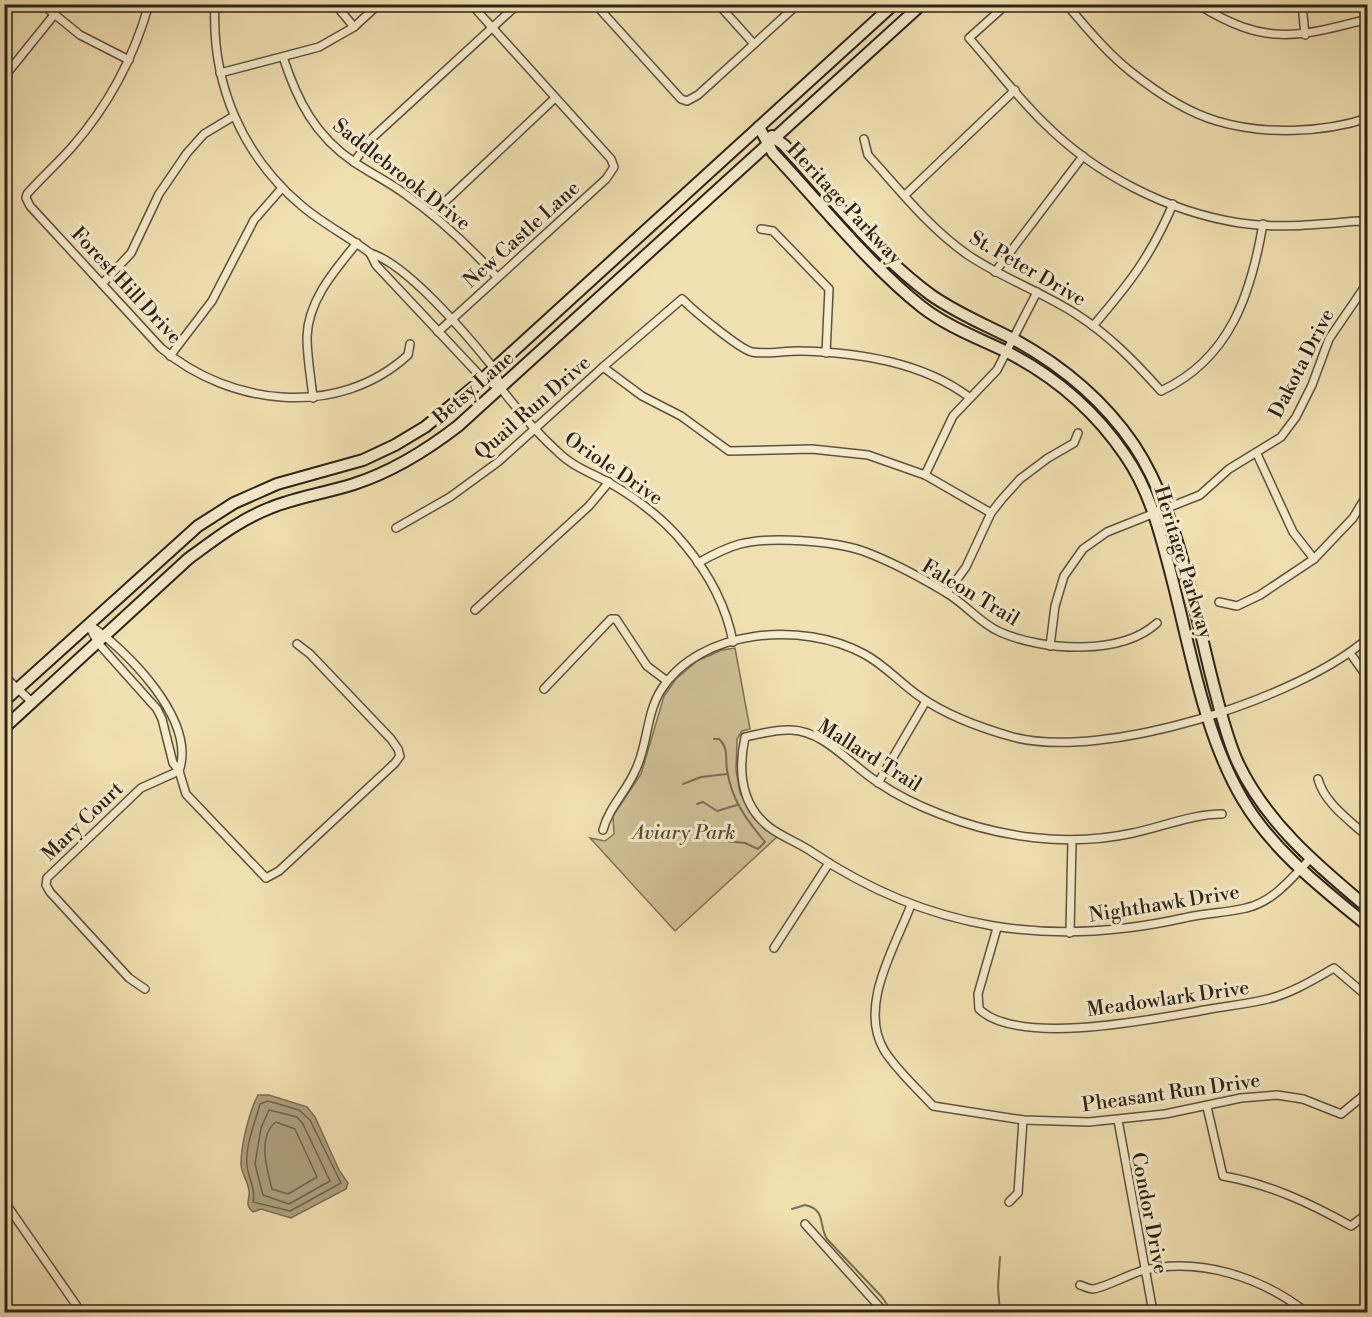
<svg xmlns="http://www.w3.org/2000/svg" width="1372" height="1317" font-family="'Libre Bodoni',serif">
<rect width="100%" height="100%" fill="#f1e0b1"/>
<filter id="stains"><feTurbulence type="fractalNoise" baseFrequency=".00333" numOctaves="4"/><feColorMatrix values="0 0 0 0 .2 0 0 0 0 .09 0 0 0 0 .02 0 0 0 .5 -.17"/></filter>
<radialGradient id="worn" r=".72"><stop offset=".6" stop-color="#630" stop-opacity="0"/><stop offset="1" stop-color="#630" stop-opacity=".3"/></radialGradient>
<path fill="#d0c097" stroke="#7e7258" stroke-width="1.5" d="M735 648 750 729 742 731 737 739 736 770 740 793 756 820 777 837 675 931 590 838 605 841 614 834 613 816 641 774 664 696 676 679 697 661 722 650Z"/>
<path fill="#aea07d" stroke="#7a6e55" stroke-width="1.5" d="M258 1095H269L307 1107 315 1117 339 1170 348 1183 346 1189 291 1218 261 1209 253 1212C244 1205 250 1200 249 1191 248 1181 241 1173 241 1164 241 1145 249 1112 258 1095Z"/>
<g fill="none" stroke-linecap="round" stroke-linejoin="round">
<g stroke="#6e624b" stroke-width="1.5">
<path d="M268 1101 299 1110 310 1120 341 1183 290 1211 253 1202C256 1187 248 1179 247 1165 245 1145 255 1123 260 1104Z"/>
<path d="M269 1110 297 1117 303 1124 330 1181 289 1204 263 1195 255 1164 261 1128Z"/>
<path d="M276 1122 295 1129 317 1177 288 1194 272 1189C267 1170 257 1136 276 1122Z"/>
</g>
<g stroke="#7a6e55" stroke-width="2">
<path d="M683 784 701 777 727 774"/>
<path d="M697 804 703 802 717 811 737 805"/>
<path d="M704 821 726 841 745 843 758 849 765 842C746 819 732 801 727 770 725 758 729 748 719 739H714"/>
<path d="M792 1209 805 1205C827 1210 818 1225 827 1239L882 1297 892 1312"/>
<path d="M1000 1312 998 1287 1000 1257"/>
</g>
<defs>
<g id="street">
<path d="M42 4 80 35 129 60"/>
<path d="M149 4C134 57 108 106 72 147 58 163 41 178 27 194L26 198 30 206 161 348C230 406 338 419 408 355L410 344"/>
<path d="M215 4C211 83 242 156 302 206 323 224 348 236 370 253 407 264 467 335 492 366 498 373 498 384 503 391 520 413 538 434 558 452 572 466 591 473 608 482 638 499 664 519 685 545 709 574 726 605 733 642"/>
<path d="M335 4 354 27"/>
<path d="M595 4 681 99 687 101 698 95 798 4"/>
<path d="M718 4 754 44"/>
<path d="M1007 4 969 38C994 66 1017 97 1044 123 1095 174 1168 212 1240 223 1279 229 1319 224 1358 221L1368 224"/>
<path d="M1066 4C1086 27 1106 52 1130 71 1155 91 1186 112 1217 121 1263 135 1323 133 1368 118"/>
<path d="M1197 4C1265 46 1295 38 1368 19"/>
<path d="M1302 4 1305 35"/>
<path d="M283 57C297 100 315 136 354 162 370 173 389 182 405 194 439 218 469 246 497 277"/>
<path d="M220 73 319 47 354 27 379 4"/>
<path d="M4 77 54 15"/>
<path d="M864 139 868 155C899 189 929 228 968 255 1002 278 1042 292 1076 314 1109 335 1135 362 1161 391 1230 359 1251 294 1263 224"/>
<path d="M354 162 371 139 518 4"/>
<path d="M905 195 1015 90"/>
<path d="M432 214 555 98"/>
<path d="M761 229 773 231 829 289 826 353"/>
<path d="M370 253 376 265 483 379 501 388"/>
<path d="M995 272 1083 156"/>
<path d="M102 284 131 253 159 194 187 153 204 134 234 116"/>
<path d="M1093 326C1129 284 1151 256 1173 204"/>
<path d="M438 332 606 179 614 167 611 159 471 4"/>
<path d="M170 356 212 301 254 220 282 188"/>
<path d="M603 367 642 396 681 416 729 451 812 449 868 455 925 475 991 513"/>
<path d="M313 398C311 378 307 357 307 337 308 300 335 270 357 243"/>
<path d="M1257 454 1293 532 1314 559"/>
<path d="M925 475 953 416 997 370 1037 292"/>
<path d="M396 528 450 497 498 462 603 367 682 299C693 310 739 349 752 352 767 355 787 350 803 351 860 353 922 362 969 397"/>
<path d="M698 563C712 555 725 548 740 544 771 536 833 541 863 551 890 561 920 577 945 592 965 603 979 623 1000 632 1043 651 1121 656 1157 623"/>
<path d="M947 593 966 567 991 513 1002 499 1020 479 1048 458 1074 443 1078 433"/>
<path d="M1219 602 1237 606 1260 595 1314 559 1353 518 1368 493"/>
<path d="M475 610 589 506 609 482"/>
<path d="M1050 646 1055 606 1064 576 1083 549 1107 532 1200 495 1229 469 1281 437 1296 417 1312 385 1329 339 1368 282"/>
<path d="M1350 653 1368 678"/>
<path d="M4 676 33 703"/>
<path d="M544 689 611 619H616L647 666 667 681"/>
<path d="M179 771C197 720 126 649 88 624L98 643 157 709 162 719 173 763 179 771 186 794 266 878 279 871 395 763 400 756 398 749 391 739 310 654 297 644"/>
<path d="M1318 779C1324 801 1344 816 1361 831L1368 829"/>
<path d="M878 783 926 701"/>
<path d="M1222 814C1192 814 1162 827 1133 833 1069 847 1000 838 940 814 919 806 898 796 879 783 851 766 825 731 791 730 776 729 760 734 745 737 738 770 740 804 769 827 782 837 799 843 812 852 928 930 1049 948 1184 918 1204 913 1226 913 1246 908 1273 902 1292 878 1310 859"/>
<path d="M603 830C609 807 627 791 636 769 648 744 646 714 661 690 700 628 804 621 864 654 885 665 900 683 919 696 947 716 981 728 1013 737 1103 761 1299 699 1368 638"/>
<path d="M911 905C895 947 858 1006 884 1050 897 1071 917 1088 933 1106L1023 1120 1089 1122 1165 1114 1241 1098 1277 1095 1303 1099 1341 1114 1368 1092"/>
<path d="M997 928 978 994 979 1009C1018 1047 1154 1019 1205 1010 1226 1006 1248 1004 1268 999 1292 993 1313 980 1334 968L1368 997"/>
<path d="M1070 933 1072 840"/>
<path d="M774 948 829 863"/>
<path d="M145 989 129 978 50 892 46 885 47 878 141 788 179 771"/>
<path d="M1207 1107 1223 1176C1269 1184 1310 1203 1351 1226L1368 1213"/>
<path d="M1118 1120 1153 1312"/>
<path d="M4 1201 81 1312"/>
<path d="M1009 1202 1018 1193 1023 1120"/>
<path d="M805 1224 884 1312"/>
<path d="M1080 1285C1083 1286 1089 1289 1093 1289 1103 1288 1128 1275 1141 1271 1198 1256 1261 1277 1306 1312"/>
</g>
<g id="secondary">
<path d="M759 127 773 153C819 202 870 266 922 307 948 327 978 338 1007 352 1054 376 1095 411 1125 455 1148 488 1158 525 1168 563 1189 640 1202 731 1243 800 1273 851 1323 889 1368 926"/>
<path d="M772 136 784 145C830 195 875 254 931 295 958 314 986 325 1015 340 1062 366 1104 401 1134 445 1178 511 1194 610 1214 687 1221 713 1227 739 1238 763 1267 824 1318 866 1368 908"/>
<path d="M4 701 198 526 234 503 277 484 363 460 395 445 425 427 475 386 894 4"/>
<path d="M4 728 188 559C214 540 239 520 270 508 296 497 326 493 354 484 391 472 427 450 458 426L922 4"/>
</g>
</defs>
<use href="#street" stroke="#5e523f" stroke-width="10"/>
<use href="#secondary" stroke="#2d2319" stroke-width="14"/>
<use href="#street" stroke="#f6ebcc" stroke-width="7"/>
<use href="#secondary" stroke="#f6ebcc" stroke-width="10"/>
</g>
<g text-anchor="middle" stroke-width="6" stroke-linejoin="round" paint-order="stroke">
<g font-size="20" fill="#2d2319" stroke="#f6ebcc">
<text transform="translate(402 174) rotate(38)" y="7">Saddlebrook Drive</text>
<text transform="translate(845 203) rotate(47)" y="7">Heritage Parkway</text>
<text transform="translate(521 234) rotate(-42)" y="7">New Castle Lane</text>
<text transform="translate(1028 268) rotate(30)" y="7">St. Peter Drive</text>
<text transform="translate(127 285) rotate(47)" y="7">Forest Hill Drive</text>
<text transform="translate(1301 363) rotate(-63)" y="7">Dakota Drive</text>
<text transform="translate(473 387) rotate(-41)" y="7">Betsy Lane</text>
<text transform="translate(532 407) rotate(-41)" y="7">Quail Run Drive</text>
<text transform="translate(614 468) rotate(34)" y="7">Oriole Drive</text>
<text transform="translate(1184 562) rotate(73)" y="7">Heritage Parkway</text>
<text transform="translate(971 592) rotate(31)" y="7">Falcon Trail</text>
<text transform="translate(870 755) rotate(32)" y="7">Mallard Trail</text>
<text transform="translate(82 821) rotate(-44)" y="7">Mary Court</text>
<text transform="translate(1164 903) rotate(-9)" y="7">Nighthawk Drive</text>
<text transform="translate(1168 998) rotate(-8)" y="7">Meadowlark Drive</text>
<text transform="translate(1171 1092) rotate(-8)" y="7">Pheasant Run Drive</text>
<text transform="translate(1150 1213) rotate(79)" y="7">Condor Drive</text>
</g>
<g font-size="20" font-style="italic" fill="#564a38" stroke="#f6ebcc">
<text x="684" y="839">Aviary Park</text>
</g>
</g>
<rect width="1372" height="1317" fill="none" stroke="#f1e0b1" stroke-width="24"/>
<rect x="6" y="6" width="1360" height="1305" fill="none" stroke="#2d2319" stroke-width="3"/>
<rect x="12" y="12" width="1348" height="1293" fill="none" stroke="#2d2319" stroke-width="1.5"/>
<rect width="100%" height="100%" filter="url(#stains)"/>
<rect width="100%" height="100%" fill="url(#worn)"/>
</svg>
